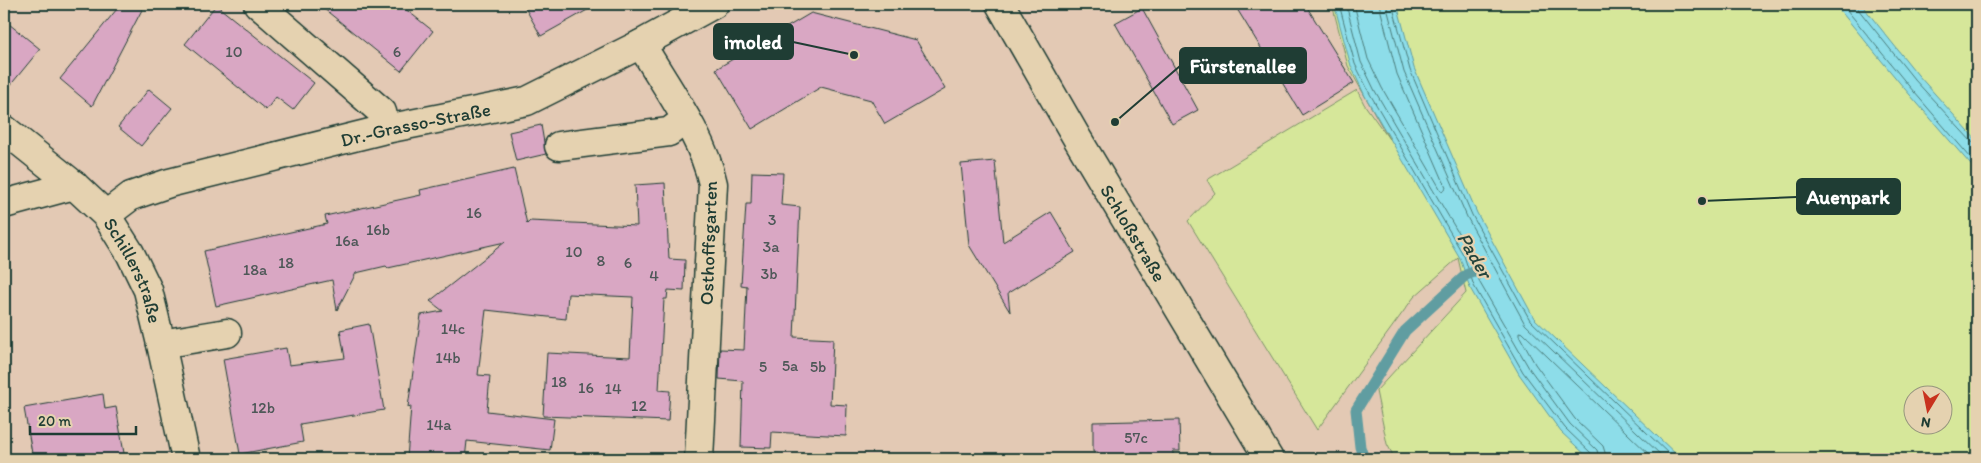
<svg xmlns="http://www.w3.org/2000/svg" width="1981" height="463" font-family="Itim,sans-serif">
<rect width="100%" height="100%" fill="#e3c9b4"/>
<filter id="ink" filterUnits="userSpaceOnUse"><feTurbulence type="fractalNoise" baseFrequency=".02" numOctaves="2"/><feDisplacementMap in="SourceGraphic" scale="10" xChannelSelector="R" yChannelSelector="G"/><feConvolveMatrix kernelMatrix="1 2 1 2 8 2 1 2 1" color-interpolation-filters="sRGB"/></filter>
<g filter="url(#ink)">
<path fill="#d6e79a" stroke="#7a9267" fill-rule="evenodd" d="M1332 4H1977V459H1395L1387 444 1376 391 1466 293 1458 258 1414 297 1317 430 1188 221 1215 193 1207 180 1357 90 1364 104 1389 139 1348 66ZM1914 396H1944V426H1914Z"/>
<g fill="#8ddde9" stroke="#619da1">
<path d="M1334 4H1397L1414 68 1477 213 1534 318 1681 459H1590L1561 432 1519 374 1470 288 1460 258 1365 96 1351 66Z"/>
<path d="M1837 4H1861L1918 75 1977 141V172L1904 88 1838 8Z"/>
</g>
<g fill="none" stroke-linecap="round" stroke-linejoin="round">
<g stroke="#4b7d7c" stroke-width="1">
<path d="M1339 4 1355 64 1370 94 1464 256 1474 286 1523 372 1565 428 1592 454 1593 459"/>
<path d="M1346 4 1361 62 1375 91 1470 253 1480 283 1529 368 1570 424 1597 450 1599 459"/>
<path d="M1354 4 1368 59 1382 88 1441 190 1444 191 1446 187 1397 74 1379 4"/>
<path d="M1386 4 1404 72 1467 217 1525 324 1665 459"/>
<path d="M1392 4 1410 70 1472 215 1530 320 1674 459"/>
<path d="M1842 4 1908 85 1977 165"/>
<path d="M1857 4 1858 9 1914 79 1972 142 1977 144"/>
<path d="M1607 459 1603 446 1575 419 1535 364 1519 335V332L1523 333 1654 459"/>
</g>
<path stroke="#619da1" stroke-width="11" d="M1364 459 1360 447 1356 410 1405 331 1466 275 1479 270"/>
</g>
<g fill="#d9a7c3" stroke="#1f3d34">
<path d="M121 4H145L92 106 60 79Z"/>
<path d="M318 4H399L433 31 401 71Z"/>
<path d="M523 4H598L541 36Z"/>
<path d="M1234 4H1305L1354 83 1302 115Z"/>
<path d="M216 5 314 83 293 110 276 97 266 110 185 44Z"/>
<path d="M1142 8 1198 110 1172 124 1115 23Z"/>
<path d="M811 13 916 40 945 89 885 124 871 100 821 87 752 129 716 69Z"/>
<path d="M4 20 40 49 4 93Z"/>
<path d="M149 89 172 108 141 146 118 127Z"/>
<path d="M541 125 546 154 516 161 509 132Z"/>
<path d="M995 161 1003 242 1051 212 1075 252 1008 293 1010 312 969 245 961 164Z"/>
<path d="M514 169 527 224 530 221 637 226 635 185 665 183 669 259 685 260 684 291 668 290 667 299H664L659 390 670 391 668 421 543 416 547 353 630 357 633 297 568 294 566 319 486 310 482 342 478 375 490 376 487 411 554 419 550 450 467 441 465 459H407L411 406 408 407 421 315 443 311 430 301 505 242 388 268 386 266 356 273 337 310 332 280 216 306 204 251 327 224 325 216 421 195 420 190Z"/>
<path d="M752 172 783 173 781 205 800 207 794 337 833 339 830 404 847 405 846 436 772 432 771 448 741 447 743 381 719 379 720 349 744 350 747 286 741 285 746 204H751Z"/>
<path d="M369 324 384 410 300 424 303 442 240 454 223 359 286 348 289 365 345 358 340 330Z"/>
<path d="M103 394 105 409 116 407 125 459H33L24 408Z"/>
<path d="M1179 420 1180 451H1173V459H1098V452H1093V422Z"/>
</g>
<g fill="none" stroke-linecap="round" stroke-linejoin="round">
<defs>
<g id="minor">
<path d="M258 4 382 112 386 129"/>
<path id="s1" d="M1000 4 1077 138 1269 459"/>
<path d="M641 44C666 87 703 136 713 184L699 459"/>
<path id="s2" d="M4 129 74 185 106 215 130 253 148 290 161 344 186 459"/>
<path d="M559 146 669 132 686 119"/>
<path d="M4 204 74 185"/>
<path id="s3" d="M106 215 131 196 169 183 386 129 527 101 641 44 714 4"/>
<path d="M161 344 227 333"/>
</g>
</defs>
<use href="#minor" stroke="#1f3d34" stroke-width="31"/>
<use href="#minor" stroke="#e5d2b0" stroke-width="28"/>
</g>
</g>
<g text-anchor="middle" stroke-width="4.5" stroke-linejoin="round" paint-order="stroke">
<g font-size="16" fill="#4e5858">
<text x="234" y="57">10</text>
<text x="397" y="57">6</text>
<text x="474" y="218">16</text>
<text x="772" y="225">3</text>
<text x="378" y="235">16b</text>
<text x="347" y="246">16a</text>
<text x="771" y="252">3a</text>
<text x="574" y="257">10</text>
<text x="601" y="266">8</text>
<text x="286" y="268">18</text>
<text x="628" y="268">6</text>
<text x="255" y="275">18a</text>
<text x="769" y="279">3b</text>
<text x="654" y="281">4</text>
<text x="453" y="334">14c</text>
<text x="448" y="363">14b</text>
<text x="790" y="371">5a</text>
<text x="763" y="372">5</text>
<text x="818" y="372">5b</text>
<text x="559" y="387">18</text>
<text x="586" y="393">16</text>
<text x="613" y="394">14</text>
<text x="639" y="411">12</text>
<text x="263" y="413">12b</text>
<text x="439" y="430">14a</text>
<text x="1136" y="443">57c</text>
</g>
<g font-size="19" fill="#1f3d34" stroke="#e5d2b0">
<text dy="7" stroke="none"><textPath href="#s3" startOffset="325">Dr.-Grasso-Straße</textPath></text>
<text dy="7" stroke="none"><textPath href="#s1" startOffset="265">Schloßstraße</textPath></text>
<text transform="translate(708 243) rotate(-88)" y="7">Osthoffsgarten</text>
<text dy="7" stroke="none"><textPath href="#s2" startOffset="196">Schillerstraße</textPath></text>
</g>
<g font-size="20" font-style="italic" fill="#24453d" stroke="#e5d2b0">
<text transform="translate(1475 255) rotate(60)" y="7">Pader</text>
</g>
</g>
<path fill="none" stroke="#1f3d34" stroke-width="2" d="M854 55L793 42M1115 122L1180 66M1702 201L1797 197"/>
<g fill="#1f3d34" stroke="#e5d2b0" stroke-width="2">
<circle cx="854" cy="55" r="5"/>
<circle cx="1115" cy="122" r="5"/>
<circle cx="1702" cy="201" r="5"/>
</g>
<g fill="#1f3d34" stroke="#1f3d34" stroke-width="2">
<rect x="714" y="24" width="79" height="35" rx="5"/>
<rect x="1180" y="48" width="126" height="35" rx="5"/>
<rect x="1797" y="179" width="103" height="35" rx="5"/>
</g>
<g font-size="20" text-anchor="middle" font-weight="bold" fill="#fff">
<text x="753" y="49">imoled</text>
<text x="1243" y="73">Fürstenallee</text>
<text x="1848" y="204">Auenpark</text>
</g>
<rect width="1981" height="463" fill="none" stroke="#e5d2b0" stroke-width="20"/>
<rect x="10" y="10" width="1961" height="443" fill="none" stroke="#1f3d34" stroke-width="2" filter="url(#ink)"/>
<g transform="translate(1928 410) rotate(190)"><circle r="24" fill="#e5d2b0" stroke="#96967e"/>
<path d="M0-4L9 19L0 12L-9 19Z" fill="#c8321e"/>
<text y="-8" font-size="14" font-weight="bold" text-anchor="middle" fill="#1f3d34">N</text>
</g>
<path d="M30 426v8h106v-8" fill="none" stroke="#1f3d34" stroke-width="2.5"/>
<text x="38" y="426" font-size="15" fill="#1f3d34" stroke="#e5d2b0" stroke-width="4" paint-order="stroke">20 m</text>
</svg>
